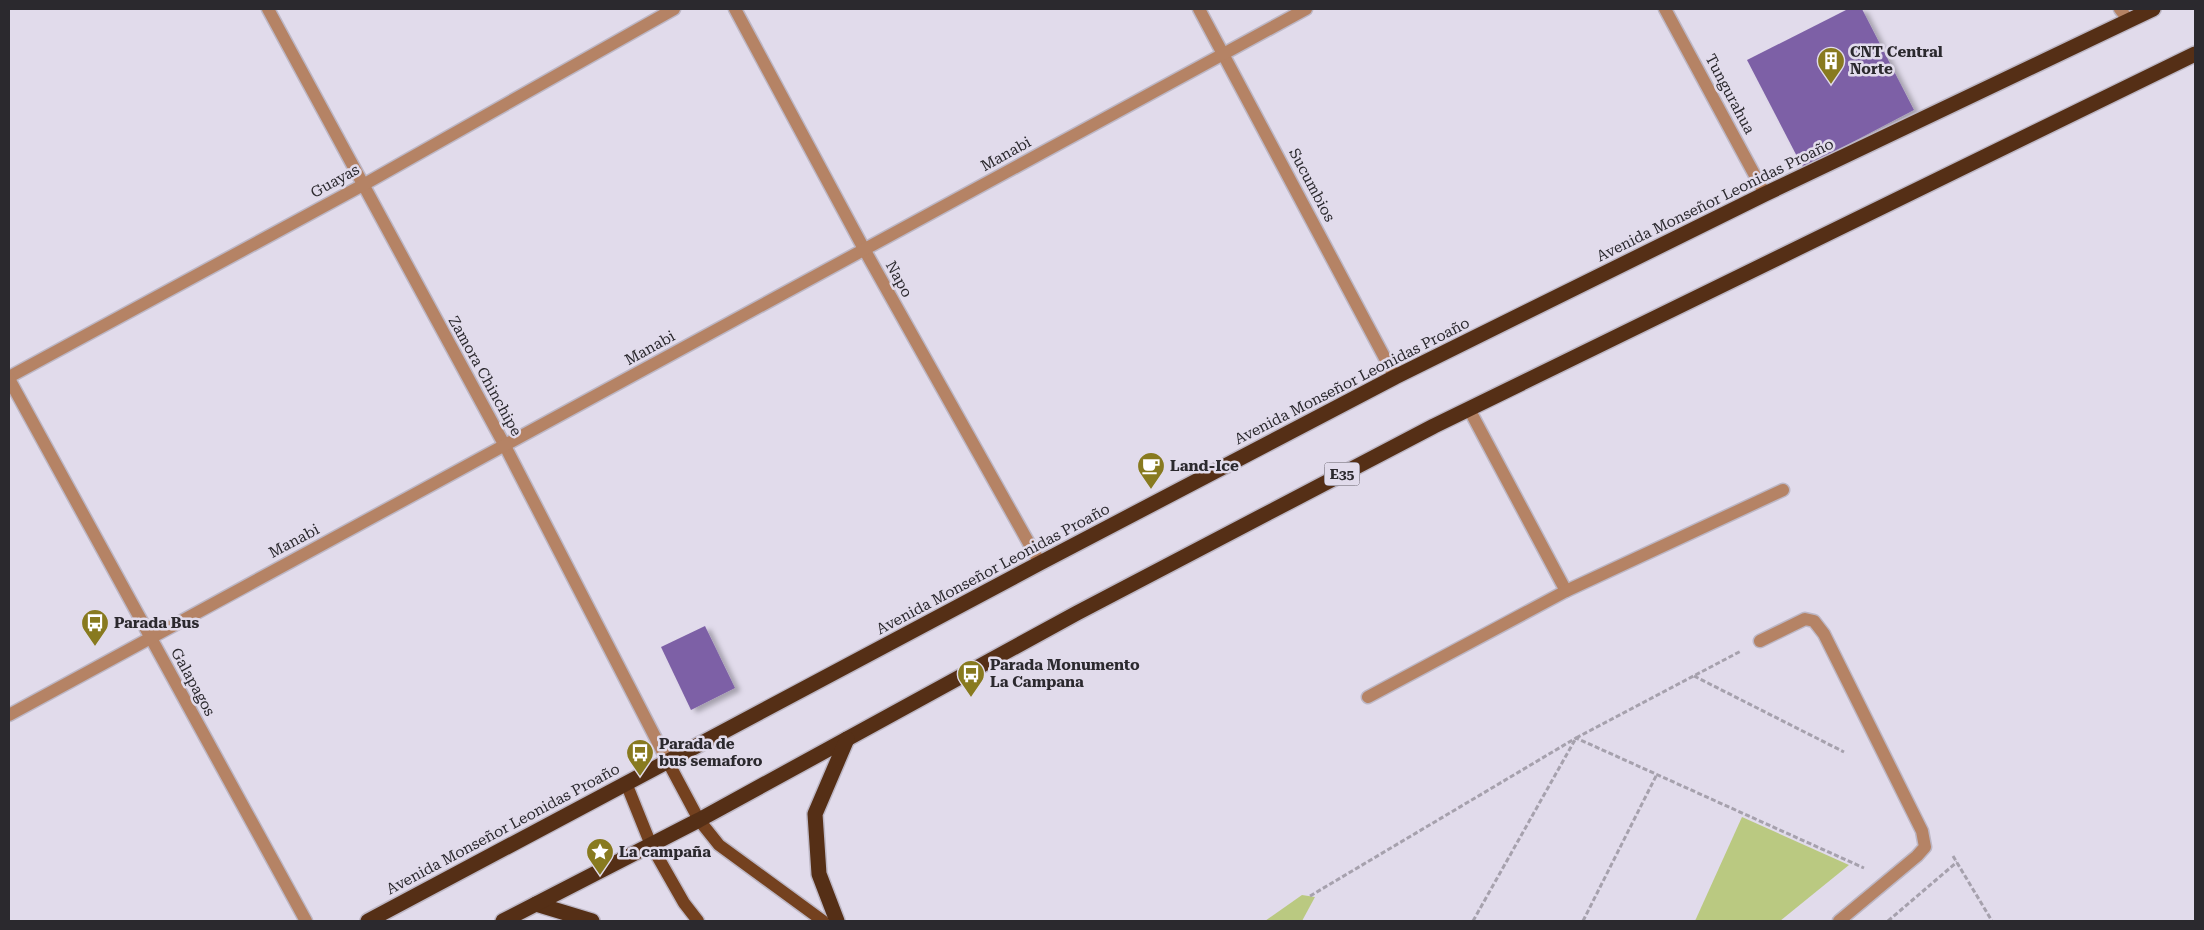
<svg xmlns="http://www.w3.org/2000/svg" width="2204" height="930" font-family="'Roboto Serif',serif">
<defs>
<filter id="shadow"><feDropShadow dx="5.5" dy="3" stdDeviation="2.5" flood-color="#0004"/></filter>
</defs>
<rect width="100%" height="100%" fill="#e1dbeb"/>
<g fill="#bac981">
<path d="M1742 817 1849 865 1780 921H1695Z"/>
<path d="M1302 895 1315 897 1302 921H1265Z"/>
</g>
<g fill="#7d61a6" filter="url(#shadow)">
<path d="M1848 9H1862L1914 110 1803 168 1747 60Z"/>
<path d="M705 626 735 688 691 710 661 647Z"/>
</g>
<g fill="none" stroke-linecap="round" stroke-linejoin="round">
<defs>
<g id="minor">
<path d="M268 9 505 446 668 762"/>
<path d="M735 9 864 249 1040 563"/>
<path d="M1199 9 1395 377"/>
<path d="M1665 9 1765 194"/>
<path d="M2120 9 2129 21"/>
<path d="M9 377 363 185 674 9"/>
<path d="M9 379 306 921"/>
<path d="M1469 409 1566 591"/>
<path d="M1760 641 1805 619 1814 621 1824 634 1922 831 1925 847 1917 856 1839 921"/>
<path d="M1368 697 1566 591 1783 490"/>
<path d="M9 715 1306 9"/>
</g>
<g id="major">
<path d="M668 762 699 820 719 845 823 921"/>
<path d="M626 783 651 845 684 903 698 921"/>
</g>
<g id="highway">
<path d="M536 904 592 921"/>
<path d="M368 921 1040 563 1395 377 1765 194 2153 9"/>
<path d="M503 921 699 820 1077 613 1434 426 2195 54"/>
<path d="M837 921 819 874 815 814 847 739"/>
</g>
</defs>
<use href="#minor" stroke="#bdb7c5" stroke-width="15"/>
<use href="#major" stroke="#bdb7c5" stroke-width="15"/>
<use href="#highway" stroke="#bdb7c5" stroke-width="18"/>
<g stroke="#a6a1ad" stroke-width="3" stroke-dasharray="5 2.5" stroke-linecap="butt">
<path d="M1694 676 1844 752"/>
<path d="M1953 856 1992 921"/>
<path d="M1310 896 1576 738 1864 868"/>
<path d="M1473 921 1576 738 1741 651"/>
<path d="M1583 921 1657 774"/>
<path d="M1888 921 1957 862"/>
</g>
<use href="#minor" stroke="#b58365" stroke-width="12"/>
<use href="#major" stroke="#74411f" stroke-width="12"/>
<use href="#highway" stroke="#552f16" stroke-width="15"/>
</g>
<defs>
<symbol id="building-pin" viewBox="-11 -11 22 30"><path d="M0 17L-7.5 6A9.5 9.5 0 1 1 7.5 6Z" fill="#887a1f" stroke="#e1dbeb"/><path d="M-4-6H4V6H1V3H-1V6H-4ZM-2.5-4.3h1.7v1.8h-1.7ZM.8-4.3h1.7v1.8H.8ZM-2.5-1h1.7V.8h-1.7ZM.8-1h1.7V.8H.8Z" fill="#fff"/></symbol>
<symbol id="cafe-pin" viewBox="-11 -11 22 30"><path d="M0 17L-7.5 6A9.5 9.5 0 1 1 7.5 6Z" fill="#887a1f" stroke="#e1dbeb"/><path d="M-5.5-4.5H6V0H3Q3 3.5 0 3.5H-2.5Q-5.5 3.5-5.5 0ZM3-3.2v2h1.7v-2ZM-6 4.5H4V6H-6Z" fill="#fff"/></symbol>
<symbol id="bus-pin" viewBox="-11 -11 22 30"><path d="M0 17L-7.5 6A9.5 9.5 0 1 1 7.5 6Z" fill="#887a1f" stroke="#e1dbeb"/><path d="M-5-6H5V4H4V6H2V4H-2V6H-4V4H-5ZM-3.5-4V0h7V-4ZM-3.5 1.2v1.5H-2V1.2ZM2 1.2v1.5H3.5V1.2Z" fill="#fff"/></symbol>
<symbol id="sight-pin" viewBox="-11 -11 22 30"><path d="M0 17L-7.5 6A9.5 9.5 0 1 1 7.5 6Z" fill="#887a1f" stroke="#e1dbeb"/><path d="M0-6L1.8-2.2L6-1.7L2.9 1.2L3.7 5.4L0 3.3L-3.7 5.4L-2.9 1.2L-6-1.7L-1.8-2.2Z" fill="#fff"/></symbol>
</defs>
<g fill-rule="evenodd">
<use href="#building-pin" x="1815" y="45" width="32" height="43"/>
<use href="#cafe-pin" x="1135" y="450" width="32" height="43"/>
<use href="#bus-pin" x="79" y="607" width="32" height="43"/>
<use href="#bus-pin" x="955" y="658" width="32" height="43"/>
<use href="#bus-pin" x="624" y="737" width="32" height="43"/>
<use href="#sight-pin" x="584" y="836" width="32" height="43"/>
</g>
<g text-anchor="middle" stroke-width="5" stroke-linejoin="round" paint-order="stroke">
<rect fill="#e1dbeb" stroke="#625e67" stroke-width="1" x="1324.5" y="462.5" width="35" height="23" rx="4"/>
<g font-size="14" font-weight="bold" fill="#2b292e">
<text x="1342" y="479">E35</text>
</g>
<g font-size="15" font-weight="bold" fill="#2b292e" stroke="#e1dbeb" text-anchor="start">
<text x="1850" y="57">CNT Central<tspan x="1850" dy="17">Norte</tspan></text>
<text x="1170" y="471">Land-Ice</text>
<text x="114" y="628">Parada Bus</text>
<text x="990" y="670">Parada Monumento<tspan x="990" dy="17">La Campana</tspan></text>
<text x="659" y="749">Parada de<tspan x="659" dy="17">bus semaforo</tspan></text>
<text x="619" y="857">La campaña</text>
</g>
<g font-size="15" fill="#2b292e" stroke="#e1dbeb">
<text transform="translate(1730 94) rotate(62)" y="5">Tungurahua</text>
<text transform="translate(1006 154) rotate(-29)" y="5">Manabi</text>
<text transform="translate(335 181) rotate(-29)" y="5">Guayas</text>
<text transform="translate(1312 185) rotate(62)" y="5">Sucumbios</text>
<text transform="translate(1715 200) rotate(-26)" y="5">Avenida Monseñor Leonidas Proaño</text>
<text transform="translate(899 279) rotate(61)" y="5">Napo</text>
<text transform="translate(650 348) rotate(-29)" y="5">Manabi</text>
<text transform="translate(485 376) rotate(61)" y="5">Zamora Chinchipe</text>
<text transform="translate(1352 381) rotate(-27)" y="5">Avenida Monseñor Leonidas Proaño</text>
<text transform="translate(294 541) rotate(-28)" y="5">Manabi</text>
<text transform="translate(993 569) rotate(-28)" y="5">Avenida Monseñor Leonidas Proaño</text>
<text transform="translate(193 682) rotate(61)" y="5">Galapagos</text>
<text transform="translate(503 829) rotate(-28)" y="5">Avenida Monseñor Leonidas Proaño</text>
</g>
</g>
<rect width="2204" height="930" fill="none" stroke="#2b292e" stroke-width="20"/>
</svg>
